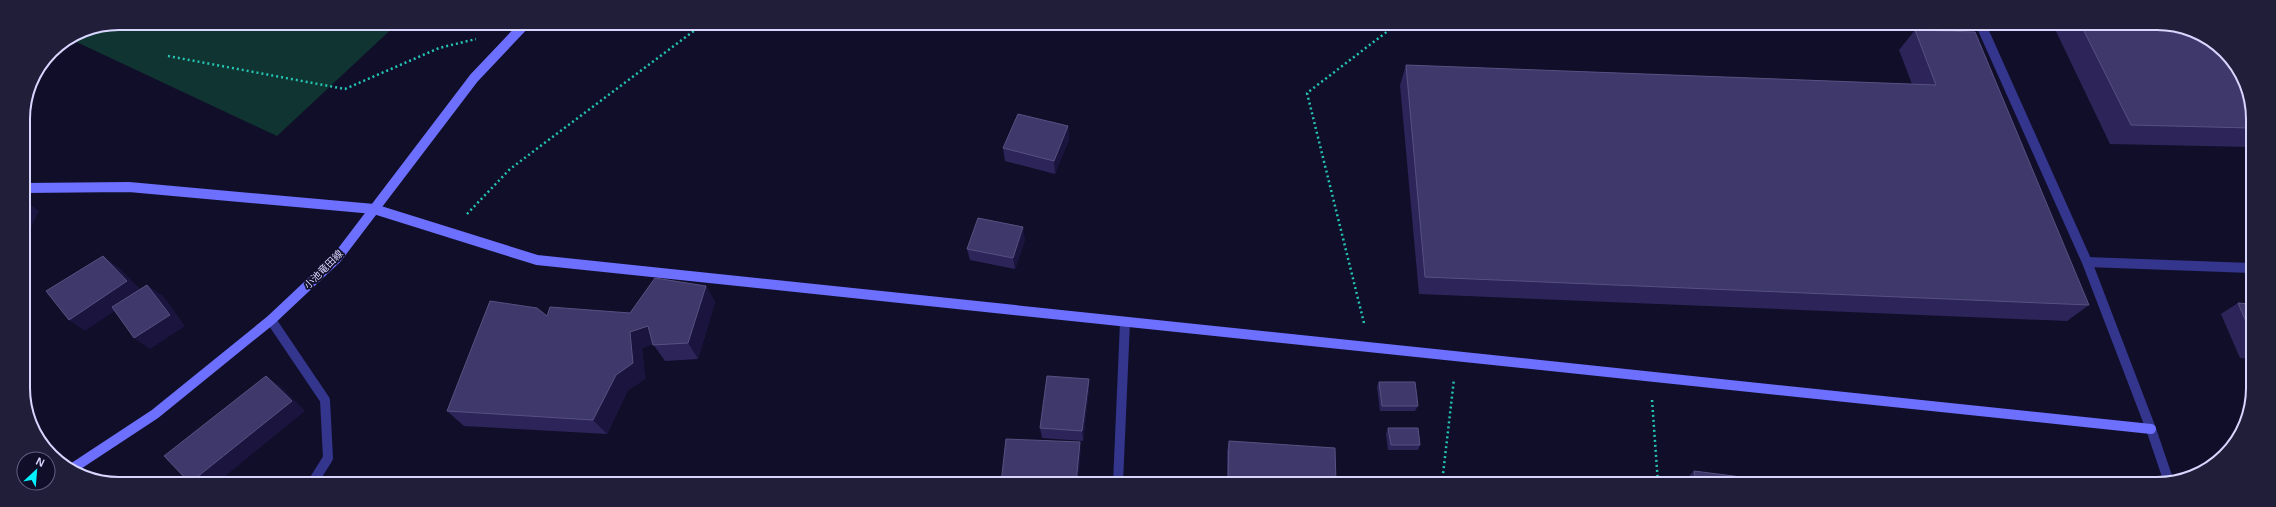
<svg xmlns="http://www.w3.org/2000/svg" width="2276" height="507" font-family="Arial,'Noto Sans JP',sans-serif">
<rect width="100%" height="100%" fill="#110e29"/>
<path fill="#103431" d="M119 23H398L277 136 70 39 83 30Z"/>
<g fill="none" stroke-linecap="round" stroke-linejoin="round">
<g stroke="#24c4b3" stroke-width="2.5" stroke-dasharray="2 3" stroke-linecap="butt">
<path d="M806 24H810"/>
<path d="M168 56 345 89 439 48 476 39"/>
<path d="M467 214 510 169 703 24"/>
<path d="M1364 323 1307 93 1397 24"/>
<path d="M1652 400 1658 483"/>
<path d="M1442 483 1454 379"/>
</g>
<g stroke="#34358c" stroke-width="10">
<path d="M1981 25 2087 262 2151 429 2169 482"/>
<path d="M2087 262 2251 268"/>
<path d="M271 320 325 400 328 458 313 482"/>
<path d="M1118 483 1125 322"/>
</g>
<g stroke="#6d70ff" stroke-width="10">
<path d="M24 188 129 187 374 209 537 260 2151 429"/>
<path d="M73 468 155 414 271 320 337 258 474 78 526 23"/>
</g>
</g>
<g fill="#2d2559">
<path d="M2053 25H2175L2251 100V147L2110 144Z"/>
<path d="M1915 30 2089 305 2067 321 1419 294 1400 85 1406 65 1912 84 1899 50Z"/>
<path d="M1068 126 1069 139 1055 174 1005 161 1003 148Z"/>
<path d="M1025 239 1015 269 970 260 967 249Z"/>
<path d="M706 286 715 302 698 359 665 361 653 344 642 348 645 379 628 390 607 434 464 426 447 411 547 316 630 313Z"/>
<path d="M2238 303 2251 304V359L2240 358 2221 314Z"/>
<path d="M1089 379V389L1083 441 1042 438 1040 428Z"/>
<path d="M1379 382 1418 406 1415 411H1380L1377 387Z"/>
<path d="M1388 428 1420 445 1418 450H1388L1386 434Z"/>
<path d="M1229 441 1336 483H1227V451Z"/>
<path d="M1694 471 1797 484 1682 483Z"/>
</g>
<g fill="#1a143e">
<path d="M1068 126 1069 139 1055 174 1054 161Z"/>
<path d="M24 200 39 211 24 242Z"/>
<path d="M1023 227 1025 239 1015 269 1013 258Z"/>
<path d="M103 256 119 268 143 292 85 331 69 320Z"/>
<path d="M147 285 163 296 185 326 150 349 134 338Z"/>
<path d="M706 286 715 302 698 359 688 343Z"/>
<path d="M648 326 660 342 642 348 645 379 628 390 607 434 593 420 630 332Z"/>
<path d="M266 376 280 386 305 411 218 482H191Z"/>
<path d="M1089 379V389L1083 441 1082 431Z"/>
<path d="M1080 442 1081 452 1078 483H1076Z"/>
</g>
<g fill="#3f386a" stroke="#575182">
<path d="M2081 25H2175L2225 51 2251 100V128L2131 125Z"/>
<path d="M1915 30 1975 32 2089 305 1425 277 1406 65 1936 85Z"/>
<path d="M1018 114 1068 126 1054 161 1003 148Z"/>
<path d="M978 218 1023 227 1013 258 967 249Z"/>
<path d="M103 256 127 281 69 320 46 291Z"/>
<path d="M655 278 706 286 688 343 653 345 648 326 630 332 633 363 616 375 593 420 447 411 490 301 537 308 547 316 550 307 630 313Z"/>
<path d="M147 285 170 315 134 338 112 307Z"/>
<path d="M2238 303 2251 304V333Z"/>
<path d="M266 376 292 401 191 482H189L164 456Z"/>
<path d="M1047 376 1089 379 1082 431 1040 428Z"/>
<path d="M1379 382H1415L1418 406H1382Z"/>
<path d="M1388 428H1418L1420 445H1391Z"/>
<path d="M1006 439 1080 442 1076 483H1001Z"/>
<path d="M1229 441 1335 448 1336 483H1262L1228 481Z"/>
<path d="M1694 471 1797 484 1696 483Z"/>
</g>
<g text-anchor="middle" stroke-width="3.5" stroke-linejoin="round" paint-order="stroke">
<g font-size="10" fill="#d8d6ff" stroke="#110e29">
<text transform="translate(323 269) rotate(-45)" y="4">小池竜田線</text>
</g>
</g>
<path d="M0 0H2276V507H0ZM119 30H2157A89 89 0 0 1 2246 119V388A89 89 0 0 1 2157 477H119A89 89 0 0 1 30 388V119A89 89 0 0 1 119 30Z" fill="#211e3a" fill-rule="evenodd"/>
<path fill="none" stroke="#d8d6ff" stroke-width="2" d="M119 30H2157A89 89 0 0 1 2246 119V388A89 89 0 0 1 2157 477H119A89 89 0 0 1 30 388V119A89 89 0 0 1 119 30Z"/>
<g transform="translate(36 471) rotate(26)"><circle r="19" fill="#110e29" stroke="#615e7f"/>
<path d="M0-3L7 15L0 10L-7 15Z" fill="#02f1ff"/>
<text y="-6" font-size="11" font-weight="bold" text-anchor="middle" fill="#d8d6ff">N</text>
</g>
</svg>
